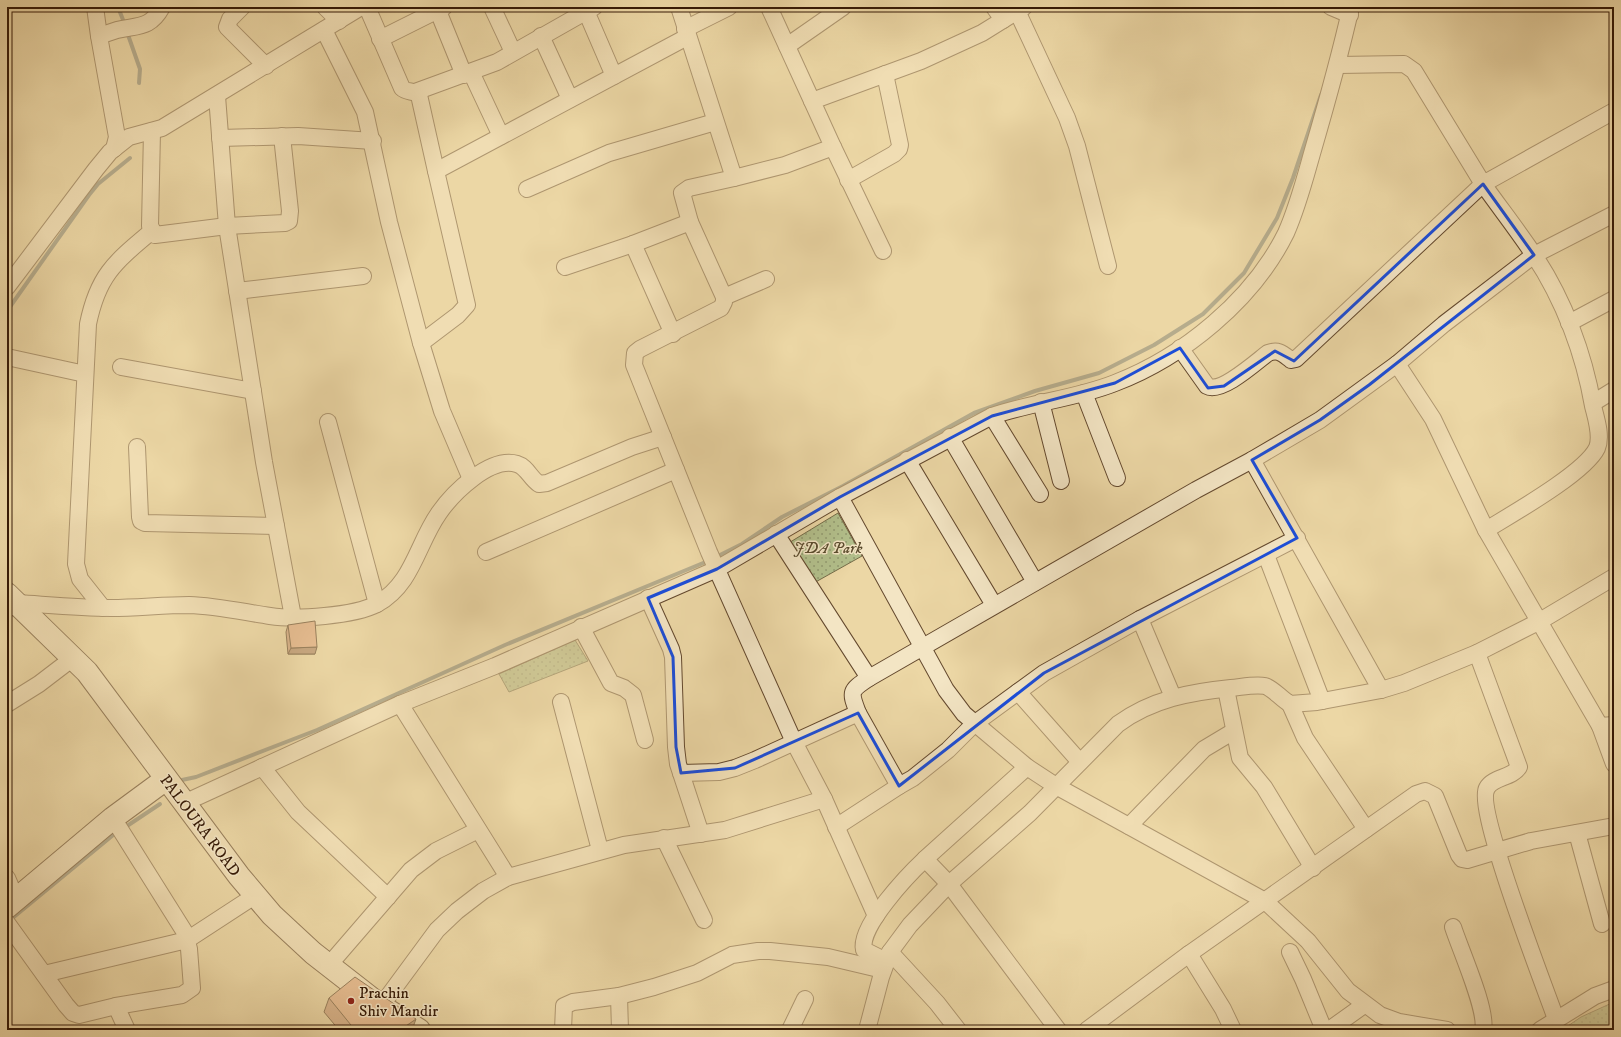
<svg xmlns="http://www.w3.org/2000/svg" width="1621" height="1037" font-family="'IM FELL DW Pica',serif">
<defs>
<pattern id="park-dots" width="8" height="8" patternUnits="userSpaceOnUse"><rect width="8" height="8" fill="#b2bf8b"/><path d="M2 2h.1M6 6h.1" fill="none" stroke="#929a70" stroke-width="1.8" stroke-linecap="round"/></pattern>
</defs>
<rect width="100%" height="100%" fill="#ecd7a5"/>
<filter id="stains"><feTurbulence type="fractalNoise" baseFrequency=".005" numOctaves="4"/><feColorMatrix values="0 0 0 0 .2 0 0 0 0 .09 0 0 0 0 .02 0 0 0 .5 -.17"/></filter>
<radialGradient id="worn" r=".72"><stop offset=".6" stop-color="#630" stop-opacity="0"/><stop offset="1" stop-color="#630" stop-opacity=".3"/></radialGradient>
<g fill="url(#park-dots)" stroke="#746c48">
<path d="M838 513 862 556 812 584 787 544Z"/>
<path d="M575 640 588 661 509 692 499 674Z"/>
<path d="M1614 1002V1030H1562L1581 1017Z"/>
</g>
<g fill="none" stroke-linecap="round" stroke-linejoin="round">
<g stroke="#74786e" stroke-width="4">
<path d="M118 7 125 25"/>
<path d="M127 32 140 69 139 83"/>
<path d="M7 311 89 195 98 184 130 158"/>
<path d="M714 558 742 544 782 517 843 486 974 413 1035 391 1099 373 1154 345 1203 314 1244 273 1277 218 1293 178 1321 95"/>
<path d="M182 780 196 777 317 730 505 645 708 561"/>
<path d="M124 828 160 804"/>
<path d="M9 921 118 831"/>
</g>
<defs>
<g id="street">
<path d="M95 7 99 36"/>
<path d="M242 7 230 19 227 27 266 66"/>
<path d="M325 7 339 21"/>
<path d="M367 7 402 88C407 93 414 90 419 95L436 171"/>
<path d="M492 7 513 52"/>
<path d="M679 7 734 178 689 188 682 193 690 222 724 297V302L721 308 640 349 635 353 634 365 709 552 794 742 824 799 876 916"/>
<path d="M769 7 812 101"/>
<path d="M994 7 1003 20"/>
<path d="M1331 7 1350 15"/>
<path d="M438 11 464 75"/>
<path d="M586 11 614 76"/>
<path d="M1017 11 1067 118 1077 146 1108 266"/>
<path d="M685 29 729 7"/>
<path d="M324 30 365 112 389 222 421 343"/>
<path d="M541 36 570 99"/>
<path d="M380 39 444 7"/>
<path d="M787 46 843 7"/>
<path d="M1338 65 1404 64 1414 71 1483 184 1614 111"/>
<path d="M471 72 501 136"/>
<path d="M415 92 497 62 594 7"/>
<path d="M217 96 227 226 264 462 293 617"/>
<path d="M152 131 150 226 155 235 227 226 285 223 289 221 290 211 282 136"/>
<path d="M220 138 298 136 373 141"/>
<path d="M833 147 883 251"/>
<path d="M114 149 117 137 99 36C105 34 111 32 117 30 138 25 150 29 162 7"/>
<path d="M734 178 785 165 833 147 812 101 921 61 982 33 1024 7"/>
<path d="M848 180 894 154 899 149 900 145 885 74"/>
<path d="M527 189 609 153 715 122"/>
<path d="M565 267 633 244"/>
<path d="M7 287 96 169 110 152 129 137 162 128 361 7"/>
<path d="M237 291 363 276"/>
<path d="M724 297 766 279"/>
<path d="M1569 323 1614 299"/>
<path d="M673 334 633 244 690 222"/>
<path d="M1180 348 1207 386C1221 394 1256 362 1268 353 1279 349 1283 354 1291 360L1296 359 1483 184C1500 208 1518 231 1534 255 1564 300 1584 354 1593 406 1596 418 1602 436 1597 448 1585 473 1512 514 1486 530"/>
<path d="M7 357 85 374"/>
<path d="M1397 364 1433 419 1486 530 1600 726 1614 764"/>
<path d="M121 367 253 391"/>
<path d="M1084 393 1117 478"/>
<path d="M1041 402 1061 481"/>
<path d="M1593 403 1614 390"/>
<path d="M992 416 1040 494"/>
<path d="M328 422 377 604"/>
<path d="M950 437 1035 582"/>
<path d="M137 447 140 517 141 521 145 523 276 526"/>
<path d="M907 460 994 605"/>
<path d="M1252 460 1381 690"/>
<path d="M471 479 442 411 421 343 458 315 467 305 436 171 687 37"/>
<path d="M840 497 946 690 964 714 1027 767 1056 786 1265 901 1308 941 1348 991 1380 1015 1399 1022 1447 1030"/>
<path d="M776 534 869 678C849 691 850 692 858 713"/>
<path d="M486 552 676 470"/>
<path d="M1266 555 1322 701"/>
<path d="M648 598 671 649 673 657 676 747 678 764 701 834"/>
<path d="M103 608 80 579 76 564 88 324C98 275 115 262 152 231"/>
<path d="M7 609 18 603C49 605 80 608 111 608 137 608 163 605 189 605 217 606 243 612 270 616 296 620 354 616 377 604 413 584 417 544 439 513 453 493 490 456 517 464 527 467 530 478 539 484L547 483 632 447 663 437"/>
<path d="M1140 619 1173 697"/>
<path d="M581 627 611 683 624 688 633 695 645 740"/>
<path d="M1477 653 1519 767C1512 778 1493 777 1487 788 1475 808 1545 988 1556 1019"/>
<path d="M869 678 1196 490 1252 460 1320 420 1397 364 1444 324 1534 255 1614 214"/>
<path d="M1226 689 1240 758 1264 787 1313 868"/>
<path d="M1018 692 1080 762"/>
<path d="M561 702 600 850"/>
<path d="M7 704 39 684 73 658"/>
<path d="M400 704 508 877"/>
<path d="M1290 704 1305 738 1366 829"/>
<path d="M1600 726 1614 725"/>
<path d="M262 767 298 812 388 897"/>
<path d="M1027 767 925 859 949 884 1058 1030"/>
<path d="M681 773 719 772 735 768 755 760 858 713 899 786 913 778 948 750 974 724 1044 673 1140 619 1297 538"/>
<path d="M184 803 400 704 495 666 717 569 840 497 992 416C1032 402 1075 399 1115 383 1183 357 1253 300 1286 233 1298 206 1305 178 1313 150 1327 102 1340 55 1351 7"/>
<path d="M1129 826 1204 749 1234 731"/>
<path d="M836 827 899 786"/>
<path d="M1577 833 1602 924"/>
<path d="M664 838 704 920"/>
<path d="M7 878 16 899"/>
<path d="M7 923 66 1005 73 1013 79 1015 116 1006 182 995 192 988 189 949 184 931 113 818"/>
<path d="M1453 927C1460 949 1488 1011 1483 1030"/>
<path d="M890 952 937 1003 958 1030"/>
<path d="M1290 952 1303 979 1324 1030"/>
<path d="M1189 954 1223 1009 1233 1030"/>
<path d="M886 961 864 950C858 927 909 874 925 859"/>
<path d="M329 965 411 870 436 851 478 830"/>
<path d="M44 974 187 940 256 895"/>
<path d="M619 996 620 1030"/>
<path d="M116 1006 127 1030"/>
<path d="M381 1006 437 930 457 911 483 891 508 877 624 845 725 830 824 799"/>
<path d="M563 1030 564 1006 573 1002 619 996 654 987 697 973 732 955 758 951H770L828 957 883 970"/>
<path d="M790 1030 805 999"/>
<path d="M867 1030 881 977 890 952 910 925 949 884 1030 813 1118 724C1152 699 1191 692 1231 688 1242 687 1255 684 1265 686 1274 689 1281 699 1290 704L1317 702 1381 690 1404 683 1477 653 1540 621 1614 577"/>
<path d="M1087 1030 1189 954 1416 794 1425 791 1435 796 1459 855 1462 859 1467 860 1531 841 1614 826"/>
<path d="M1329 1030 1364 1005"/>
<path d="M1540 1030 1595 996 1614 989"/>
</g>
<g id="secondary">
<path d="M7 594 87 672 239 876 272 915 313 953 381 1006 419 1030"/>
<path d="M7 907 113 818 166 779"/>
</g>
</defs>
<use href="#street" stroke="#64492e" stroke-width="18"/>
<use href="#secondary" stroke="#361a06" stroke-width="24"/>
<use href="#street" stroke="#f3e5c4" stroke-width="16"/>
<use href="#secondary" stroke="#f3e5c4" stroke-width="22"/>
</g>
<g fill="#c08a6a" stroke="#361a06">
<path d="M288 625 315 654H288L286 632Z"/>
<path d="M329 998 412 1030H339L324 1012Z"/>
</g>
<g fill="#9c7056" stroke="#361a06">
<path d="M317 647 315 654H288L291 648Z"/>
<path d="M416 1019 412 1030H400Z"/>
</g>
<g fill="#dfa07b" stroke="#361a06">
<path d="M315 621 317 647 291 648 288 625Z"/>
<path d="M355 977 416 1019 400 1030H355L329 998Z"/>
</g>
<path d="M0 0H1621V1037H0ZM1483 184 1534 255 1369 385 1320 420 1252 460 1297 538 1044 673 899 786 858 713 735 768 681 773 676 747 673 657 648 598 717 569 840 497 992 416 1115 383 1180 348 1208 388 1224 386 1275 351 1294 361Z" fill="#ecd7a5" fill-opacity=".55" fill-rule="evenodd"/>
<path fill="none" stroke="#1d4ed8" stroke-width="3" stroke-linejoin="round" d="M1483 184 1534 255 1369 385 1320 420 1252 460 1297 538 1044 673 899 786 858 713 735 768 681 773 676 747 673 657 648 598 717 569 840 497 992 416 1115 383 1180 348 1208 388 1224 386 1275 351 1294 361Z"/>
<circle fill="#8f2418" stroke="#f3e5c4" stroke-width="1.5" cx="351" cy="1001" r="4"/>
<g text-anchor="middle" stroke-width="3" stroke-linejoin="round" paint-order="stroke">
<g font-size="16" font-style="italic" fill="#5b4c2e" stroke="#f3e5c4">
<text x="828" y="553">JDA Park</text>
</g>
<g font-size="16" fill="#361a06" stroke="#f3e5c4">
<text transform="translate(201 825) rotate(53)" y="6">PALOURA ROAD</text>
</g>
<g font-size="16" fill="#361a06" stroke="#f3e5c4" text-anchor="start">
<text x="359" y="998">Prachin<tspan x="359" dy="18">Shiv Mandir</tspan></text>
</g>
</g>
<rect width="1621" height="1037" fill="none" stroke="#ecd7a5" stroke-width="24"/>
<rect x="8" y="8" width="1605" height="1021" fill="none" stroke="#361a06" stroke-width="2"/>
<rect x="12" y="12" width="1597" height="1013" fill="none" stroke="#361a06"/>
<rect width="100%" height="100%" filter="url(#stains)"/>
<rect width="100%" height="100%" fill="url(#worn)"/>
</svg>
